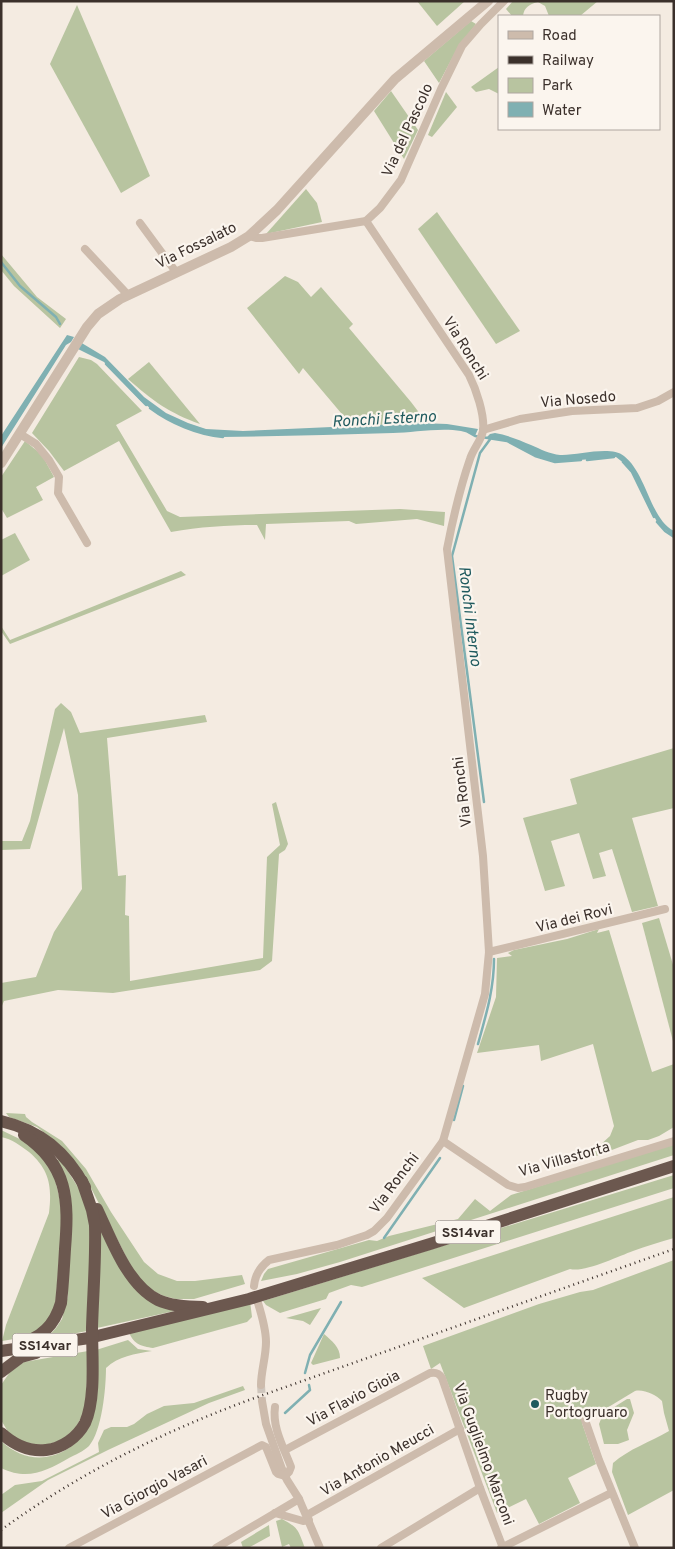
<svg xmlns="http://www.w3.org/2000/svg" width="675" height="1549" font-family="Overpass,sans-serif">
<rect width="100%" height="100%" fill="#f4ebe1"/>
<g fill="#b8c4a0">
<path d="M417 1H465L437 26Z"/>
<path d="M513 1H598L580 16H549L545 6 538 2C530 4 524 7 523 16H512L506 9Z"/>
<path d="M77 5 150 176 121 193 50 64Z"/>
<path d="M471 21 476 24 457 49 439 83 424 61Z"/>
<path d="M499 67V94L489 89 476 92 471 87Z"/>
<path d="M391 91 418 130 404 159 374 111Z"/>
<path d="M446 92 457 107 432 137 428 135Z"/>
<path d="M306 189 317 203 322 222 266 234Z"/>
<path d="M437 212 520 331 496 344 418 229Z"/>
<path d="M1 254 37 297 66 319 60 328 14 286 1 270Z"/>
<path d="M285 276 298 282 311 297 321 287 353 324 349 328 411 402 427 423 352 426 303 368 299 374 247 308Z"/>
<path d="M79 357 91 360 97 364 142 411 116 425 167 511 180 517 400 509 445 512 444 526 417 519 356 524 349 521 266 524 265 540 257 525C227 525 200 527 171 532L119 441 64 471 49 451 32 433Z"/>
<path d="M149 362 200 424C169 413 153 401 128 379Z"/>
<path d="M25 441 42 455 54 477 36 487 43 500 7 518 1 508V477Z"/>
<path d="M15 533 30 560 1 576V540Z"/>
<path d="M181 571 186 575 10 644 1 631V626L10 640Z"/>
<path d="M61 703 71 712 80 733 205 715 207 722 107 738 118 876 126 875 125 915 129 916 130 981 263 958 267 857 280 845 272 804 276 802 288 844 285 850 279 854 272 961 260 970 113 993 58 990 4 1001 1 1008V983L36 977 54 932 82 889 78 795 64 728 30 849 1 850V841H22L30 821 55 709Z"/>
<path d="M674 748V808L632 818 658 906 632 912 612 849 599 853 606 876 593 879 579 833 551 841 565 886 545 891 523 818 577 804 570 779Z"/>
<path d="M659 918 674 968V1045L642 923Z"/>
<path d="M599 929 597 933 609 930 652 1072 674 1064V1127L659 1136 648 1140H638L591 1158 588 1156 610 1136 614 1126 593 1044 541 1061 539 1045 477 1053 496 997 497 958 512 956 508 953 514 950 567 939Z"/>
<path d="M6 1113 25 1114 26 1117 32 1122 62 1141 86 1169 111 1212 144 1262 158 1274 177 1281H195L242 1275 245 1284 194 1299H176L164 1296 149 1289 136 1276 92 1190 76 1163 61 1146 37 1127 9 1117Z"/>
<path d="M1 1130 26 1142 44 1158 54 1175 63 1213 55 1309 43 1328 26 1337 2 1341 6 1325 49 1213C52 1187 50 1170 29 1152 21 1146 12 1139 1 1137Z"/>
<path d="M674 1144V1155L340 1262 297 1274 261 1281 264 1274 268 1269 369 1240 377 1241 389 1236 458 1219 475 1199 490 1211 511 1195Z"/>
<path d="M60 1159 83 1195 91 1228 87 1331 46 1339 56 1328 62 1319 68 1296 57 1160Z"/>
<path d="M674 1175V1188L362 1287 351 1285 329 1293 326 1299 280 1313 266 1305 263 1301Z"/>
<path d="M674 1197V1238C660 1242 646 1246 633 1251 619 1256 584 1273 570 1269L464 1308 422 1278Z"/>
<path d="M99 1226 131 1280 179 1310 97 1328Z"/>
<path d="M674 1260V1490L628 1515 612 1472 613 1463C629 1449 650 1442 669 1431L664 1413 662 1401C656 1395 644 1389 635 1391L582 1423 596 1464 568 1478 580 1503 539 1524 526 1499 497 1513 440 1363 431 1369 423 1346 539 1304 580 1292 593 1290Z"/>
<path d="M250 1301 252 1317 247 1322 153 1348C141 1346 135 1345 129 1333Z"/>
<path d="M321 1308 310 1325 303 1321 286 1318Z"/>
<path d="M324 1334C332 1341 340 1347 340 1358L313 1365 311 1363Z"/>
<path d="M128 1340 138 1349 152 1351C135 1354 118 1356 106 1368 106 1388 102 1431 89 1446 84 1451 75 1455 69 1458 46 1471 28 1481 1 1468V1441C30 1468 66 1460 88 1429L96 1350Z"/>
<path d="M88 1351 86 1401 84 1412 75 1429 62 1440 46 1445 23 1443 6 1431 7 1430 1 1420V1385L10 1372 24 1362Z"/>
<path d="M243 1386 245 1390 209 1403 108 1450 48 1480 1 1513V1495L15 1485 42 1481 99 1452 98 1443 104 1430 111 1427H127L134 1424 147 1414 164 1406 194 1403Z"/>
<path d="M627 1399H630L634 1413 627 1430 629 1440 618 1444H604L599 1424 603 1414Z"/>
<path d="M282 1519C299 1528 298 1530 305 1548H291L289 1544 282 1547 276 1521Z"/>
<path d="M269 1525 270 1536 248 1548H243L241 1542Z"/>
</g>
<g fill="#7fb0b2">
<path d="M67 335 74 337 71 342 66 345 1 448V436Z"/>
<path d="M80 342 105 357 144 397 166 413 188 423 206 429 243 431 420 423 447 424 478 429 475 436C455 424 416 433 393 433 335 435 278 436 221 437L193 431 159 415 141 401 104 362 76 348Z"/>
<path d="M495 433C507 435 519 440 531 445 540 449 550 454 560 455 577 456 610 445 624 456 647 474 650 519 674 531V537L658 524 632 472 625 464 616 457 555 462 535 456 507 441 486 438 490 434Z"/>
</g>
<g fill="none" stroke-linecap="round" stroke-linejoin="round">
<g stroke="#7fb0b2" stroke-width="2.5">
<path d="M1 262 20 286 56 317 60 324"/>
<path d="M106 364 146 405"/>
<path d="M150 408C170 423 198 435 223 437"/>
<path d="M468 432 475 436 507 441 535 456 555 462 581 460"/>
<path d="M587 460 614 457"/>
<path d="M623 462 632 472 654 517"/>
<path d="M657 522 665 531 674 537"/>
<path d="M484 802 452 556 480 453 491 438"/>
<path d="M478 1044C486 1015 494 989 494 959"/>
<path d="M454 1120 463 1086"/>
<path d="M384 1238 440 1158"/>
<path d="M305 1373 310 1355 341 1302"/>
<path d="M285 1413 310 1390 309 1385"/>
</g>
<path stroke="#cfc6bd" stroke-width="8" stroke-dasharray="8 4" stroke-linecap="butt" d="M261 1385 262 1401"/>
<g stroke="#cdbbac" stroke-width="8">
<path d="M140 223 176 272"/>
<path d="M249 236 256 238H262L366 221 380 208 401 180 441 89 462 46 481 24 504 1"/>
<path d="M85 249 128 295"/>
<path d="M483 430 520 419 572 411 637 408 658 401 674 392"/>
<path d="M20 434 36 444 49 460 59 477 58 493 87 543"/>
<path d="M489 952 665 909"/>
<path d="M443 1141 508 1185 518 1188 525 1187 674 1141"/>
<path d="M254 1286C255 1275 260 1267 269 1260L337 1245 367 1235 374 1231 387 1218 443 1141 485 994 489 952 483 856 447 549C453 518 460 488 470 459 473 449 481 441 483 431 485 415 476 389 469 375L366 221"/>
<path d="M258 1303C262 1316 266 1329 266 1342 266 1357 261 1371 261 1385"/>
<path d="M262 1401 266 1424 282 1469 287 1480 299 1499 320 1548"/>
<path d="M275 1407C272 1428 284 1448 291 1467L289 1472 285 1476"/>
<path d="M584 1417 599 1460 635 1548"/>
<path d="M285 1450 430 1373C436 1372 439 1373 442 1378L480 1488 503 1548"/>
<path d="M275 1513 303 1521 309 1520"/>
<path d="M307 1515 460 1429"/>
<path d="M69 1548 262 1445 266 1447 276 1472 278 1474 285 1476"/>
<path d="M216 1548 299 1499"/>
<path d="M381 1548 480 1488"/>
<path d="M501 1548 611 1493"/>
</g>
<path stroke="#cdbbac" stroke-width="10" d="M1 463 87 327 98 314 120 299 231 247 249 236 277 210 395 79 488 1"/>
<g stroke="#6c584f" stroke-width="12">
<path d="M1 1121C40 1130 66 1152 85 1187"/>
<path d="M97 1209C111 1238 127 1285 158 1300 171 1306 189 1307 203 1307"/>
<path d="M19 1343C41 1339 55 1324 61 1303 63 1285 64 1267 65 1249 69 1200 68 1165 24 1135"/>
<path d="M1 1351 89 1338 249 1299 430 1244 674 1166"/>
<path d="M1 1372 21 1357 36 1353"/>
<path d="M1 1433C14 1445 28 1452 46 1450 62 1448 77 1438 85 1423 96 1399 92 1355 92 1328 93 1294 96 1259 95 1225L92 1210 82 1181"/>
</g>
<path stroke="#3b302b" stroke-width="2.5" stroke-dasharray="1 4" stroke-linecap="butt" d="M1 1530C78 1474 160 1433 249 1400L674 1249"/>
</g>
<circle fill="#1f5a5e" stroke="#fbf5ee" stroke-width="2" cx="535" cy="1404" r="5"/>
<g text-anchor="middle" stroke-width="4.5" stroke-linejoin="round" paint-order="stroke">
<g fill="#fbf5ee" stroke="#756b66" stroke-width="1">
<rect x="435.5" y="1220.5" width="65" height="23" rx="4"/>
<rect x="12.5" y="1333.5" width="65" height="23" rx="4"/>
</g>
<g font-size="14" font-weight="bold" fill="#3b302b">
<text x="468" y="1237">SS14var</text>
<text x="45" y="1350">SS14var</text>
</g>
<g font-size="15" fill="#3b302b" stroke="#fbf5ee">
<text transform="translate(407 130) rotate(-65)" y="5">Via del Pascolo</text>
<text transform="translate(196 245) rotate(-26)" y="5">Via Fossalato</text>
<text transform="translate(466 348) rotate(58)" y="5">Via Ronchi</text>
<text transform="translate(578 399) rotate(-5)" y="5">Via Nosedo</text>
<text transform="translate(462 792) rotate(-97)" y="5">Via Ronchi</text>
<text transform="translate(574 918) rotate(-14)" y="5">Via dei Rovi</text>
<text transform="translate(564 1159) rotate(-16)" y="5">Via Villastorta</text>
<text transform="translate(394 1183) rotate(-53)" y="5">Via Ronchi</text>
<text transform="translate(353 1398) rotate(-28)" y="5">Via Flavio Gioia</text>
<text transform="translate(484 1454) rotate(70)" y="5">Via Guglielmo Marconi</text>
<text transform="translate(377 1460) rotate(-30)" y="5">Via Antonio Meucci</text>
<text transform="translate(154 1487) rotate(-28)" y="5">Via Giorgio Vasari</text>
</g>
<g font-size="15" fill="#3b302b" stroke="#fbf5ee" text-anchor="start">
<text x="545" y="1400">Rugby<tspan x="545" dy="17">Portogruaro</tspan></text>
</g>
<g font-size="16" font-style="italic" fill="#1f5a5e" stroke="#fbf5ee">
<text transform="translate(384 418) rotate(-3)" y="6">Ronchi Esterno</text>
<text transform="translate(471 616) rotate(83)" y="6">Ronchi Interno</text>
</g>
</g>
<rect width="675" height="1549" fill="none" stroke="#3b302b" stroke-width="5"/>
<rect x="498" y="15" width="162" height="115" fill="#fbf5ee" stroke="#aea6a0"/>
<rect x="508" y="31" width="25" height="8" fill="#cdbbac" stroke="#aea6a0"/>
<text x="542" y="40" font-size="15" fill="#3b302b">Road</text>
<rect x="508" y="56" width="25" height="8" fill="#3b302b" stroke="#aea6a0"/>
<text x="542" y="65" font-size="15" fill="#3b302b">Railway</text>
<rect x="508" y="78" width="25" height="15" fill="#b8c4a0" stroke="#aea6a0"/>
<text x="542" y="90" font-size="15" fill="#3b302b">Park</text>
<rect x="508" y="102" width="25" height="15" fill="#7fb0b2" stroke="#aea6a0"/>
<text x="542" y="115" font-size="15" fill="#3b302b">Water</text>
</svg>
